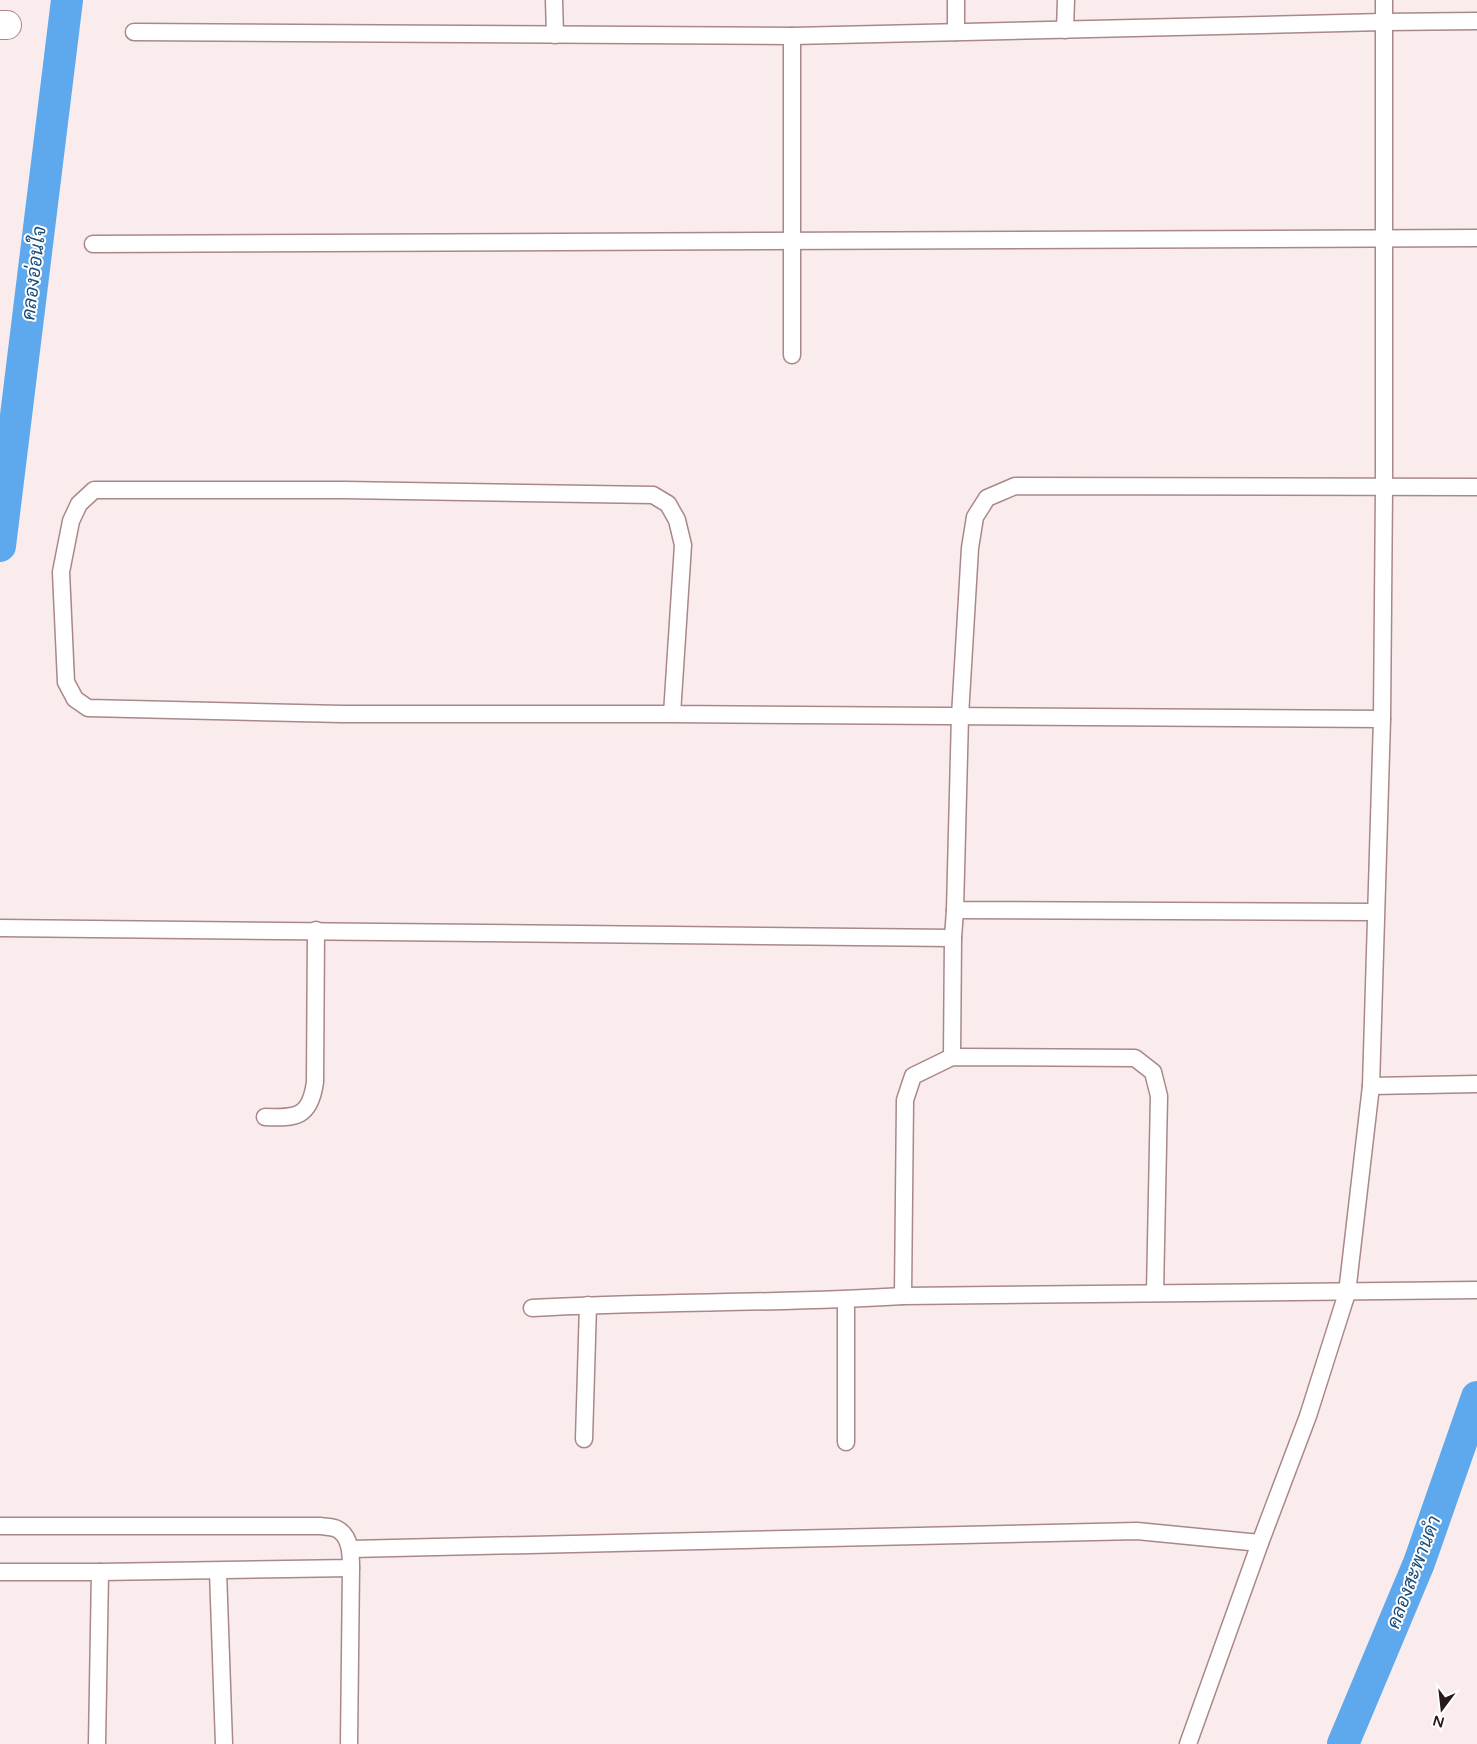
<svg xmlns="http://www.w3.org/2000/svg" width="1477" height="1744" font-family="'Varela Round',Sarabun,sans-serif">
<rect width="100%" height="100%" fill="#faecec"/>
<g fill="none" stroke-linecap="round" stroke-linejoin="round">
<g stroke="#5ea8ed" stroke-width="32">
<path d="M0 546 67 0"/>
<path d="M1343 1744 1419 1563 1477 1397"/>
</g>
<defs>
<g id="service">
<path d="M554 0 555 35"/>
<path d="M1065 30 1066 0"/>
<path d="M134 32 792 36 1384 22 1477 21"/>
<path d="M956 32V0"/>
<path d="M93 244 1477 238"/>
<path d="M792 355V36"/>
<path d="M672 714 683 545 677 520 668 504 653 495 344 490H94L79 504 71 521 61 572 66 682 75 699 88 708 342 714H672L1382 719"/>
<path d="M1375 912 955 910 960 716 970 548 975 517 987 498 1015 486 1477 487"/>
<path d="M0 928 953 938"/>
<path d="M952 1057 953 938 955 910"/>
<path d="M1371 1086 1477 1084"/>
<path d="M265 1117C296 1118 310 1118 315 1082L316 930"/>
<path d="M903 1296 905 1100 913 1076 952 1057 1135 1058 1153 1072 1159 1096 1155 1293"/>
<path d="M846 1300V1442"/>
<path d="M532 1308C655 1301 779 1304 903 1296L1477 1290"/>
<path d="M584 1439 588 1305"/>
<path d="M0 1526H321C326 1527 333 1527 337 1529 351 1536 351 1556 351 1568L100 1572H0"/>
<path d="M351 1549 1137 1531 1260 1543 1308 1416 1347 1293 1371 1086 1382 719 1384 488V0"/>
<path d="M218 1571 224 1744"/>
<path d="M97 1744 100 1572"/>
<path d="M349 1744 351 1568"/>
<path d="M1188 1744 1260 1543"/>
</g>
<path id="minor" d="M0 25H7"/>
</defs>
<use href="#service" stroke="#a88889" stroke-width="19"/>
<use href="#minor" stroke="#a88889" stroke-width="30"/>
<use href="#service" stroke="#fff" stroke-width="16"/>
<use href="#minor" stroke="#fff" stroke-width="28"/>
</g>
<g text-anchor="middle" stroke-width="4" stroke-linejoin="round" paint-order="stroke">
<g font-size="19" font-style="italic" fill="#194e7b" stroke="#fff">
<text transform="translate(33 273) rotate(-83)" y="7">คลองอ่อนใจ</text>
<text transform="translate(1413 1572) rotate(-69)" y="7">คลองสะพานดำ</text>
</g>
</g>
<g transform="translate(1442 1709) rotate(195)" stroke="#ffffff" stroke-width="4" paint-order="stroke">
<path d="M0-4L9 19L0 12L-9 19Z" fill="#251919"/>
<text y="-8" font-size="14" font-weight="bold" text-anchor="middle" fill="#251919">N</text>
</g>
</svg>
